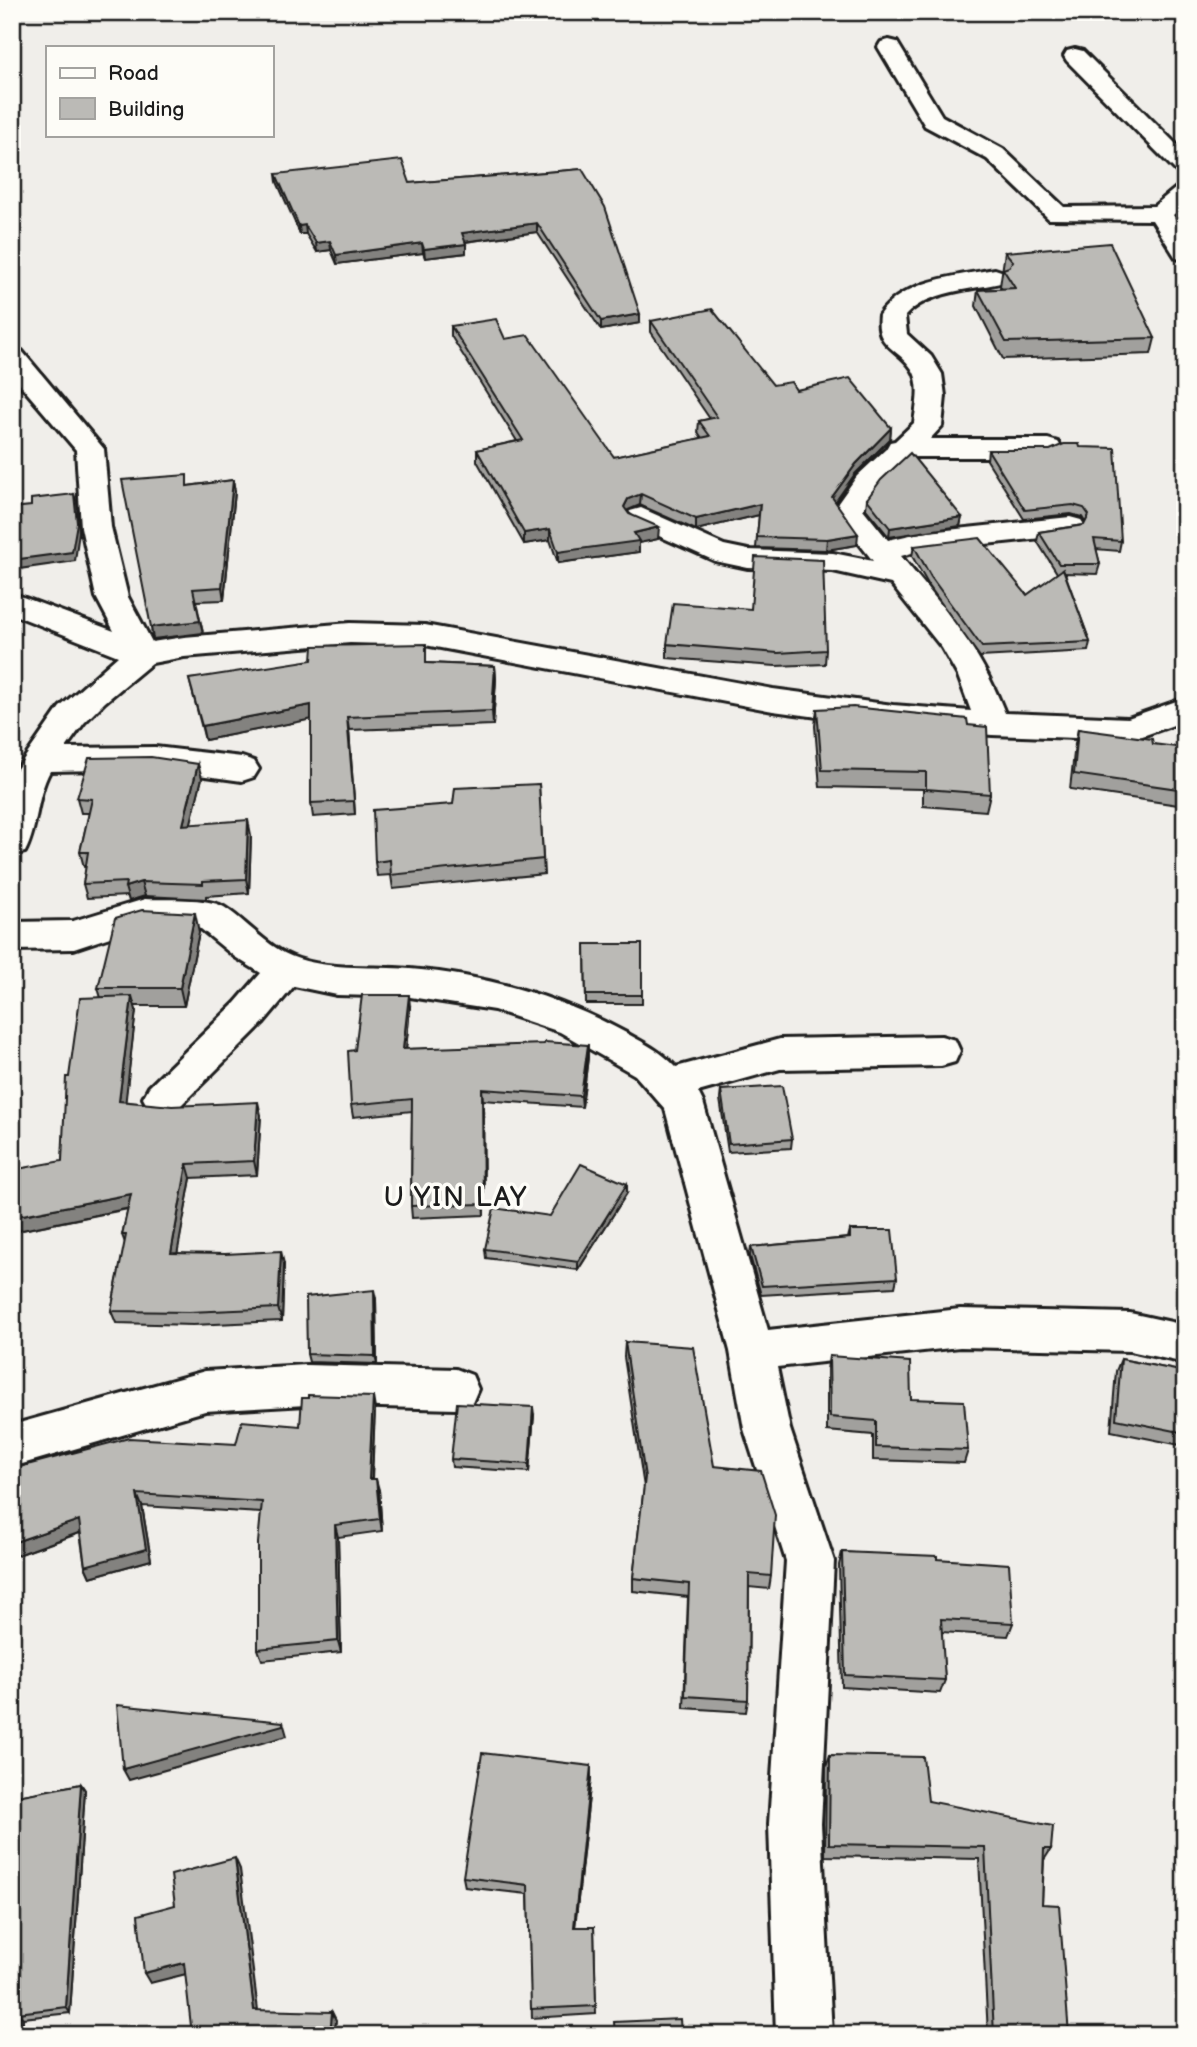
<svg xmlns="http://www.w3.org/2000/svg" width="1197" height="2047" font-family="'Balsamiq Sans',sans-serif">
<rect width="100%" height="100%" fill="#f0eeea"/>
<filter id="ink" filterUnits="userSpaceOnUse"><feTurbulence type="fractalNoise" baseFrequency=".0143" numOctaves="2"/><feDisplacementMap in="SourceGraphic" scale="14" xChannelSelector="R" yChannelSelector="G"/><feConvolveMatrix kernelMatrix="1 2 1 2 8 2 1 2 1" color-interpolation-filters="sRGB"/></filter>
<g filter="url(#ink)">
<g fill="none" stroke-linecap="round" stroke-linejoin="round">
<defs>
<g id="street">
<path d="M889 40 897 42 942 116 1003 149 1064 207 1154 206 1176 188 1185 186V205L1173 215 1185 233V261L1176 258 1152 220 1049 219 987 159 925 126 878 47 881 42Z"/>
<path d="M1075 49 1083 51 1185 153V174L1177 172 1067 61 1064 56 1067 51Z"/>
<path d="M995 269 1004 272 1008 277 1004 282C973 290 928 290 905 316L907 334 931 356 942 374 945 396 942 426 930 439H1048L1058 442 1062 448 1058 454 1048 457H911L878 488 863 509 888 540 919 533 1070 517 1081 520 1085 526 1081 532 1070 535 919 551 901 556C945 610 979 646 1005 713L1128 718 1185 698V721L1131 740 992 735 893 727 773 711 425 645 350 643 184 657 152 663 105 702 84 723 66 748 155 747 242 757 254 761 259 769 254 777 242 781 155 769 50 771C36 796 38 828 25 852L12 855 14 773 60 707 118 656 12 614V593L114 631 96 597 81 527 76 450 12 375V349L22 351 104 449 111 527 128 597 152 642 184 637 350 623 425 625 773 689 893 705 971 711 958 676 942 648 891 584 833 571 748 568 715 561 630 523 626 517 630 511 641 508 724 545 748 550 833 553 873 561 833 510 857 476 886 449 890 442 895 441 914 423C916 407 922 384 912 369 898 347 875 348 879 315 903 280 956 276 995 269Z"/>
<path d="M145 899C166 900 207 897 224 907 249 923 269 950 299 959 335 970 372 966 410 969 486 975 561 997 628 1034 646 1044 662 1052 676 1067L780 1039 941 1036 955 1040 960 1051 955 1062 941 1066 780 1069 698 1092 703 1102 768 1330 960 1309 1130 1313 1185 1325V1363L1130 1351 960 1347 777 1367 790 1429 834 1561 821 1824 832 2035H776L769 1824 786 1561 744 1429 730 1351 665 1109 635 1075 560 1032 494 1010 410 997 337 995 294 986 263 1023 177 1109 163 1114 149 1109 143 1098 149 1087 235 1003 261 973 235 957 201 929 146 925 74 949 12 950V922L73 921Z"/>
<path d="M306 1365 456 1369 472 1375 478 1389 472 1403 456 1409 306 1405 205 1411 12 1467V1425L205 1371Z"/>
</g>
</defs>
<use href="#street" stroke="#1c1c1c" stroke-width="6"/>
<use href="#street" fill="#fdfcf7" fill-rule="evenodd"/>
</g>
<g fill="#a1a09d" stroke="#1c1c1c" stroke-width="2">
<path d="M582 169 640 323 601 330 537 232 465 242 466 253 425 258 423 253 337 264 331 250 317 252 306 234H300L277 182 276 174 410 183Z"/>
<path d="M1185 196V228L1176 216 1180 199Z"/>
<path d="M1185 248V266L1181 263Z"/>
<path d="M1005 252 1155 338 1151 354 1003 359 976 306 978 290 1002 289 1000 286Z"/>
<path d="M651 321 773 385 796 390 891 428 890 439 855 474 835 502 857 545 826 550 756 548 759 515 696 530 640 505 628 510 627 511 658 539 639 543V552L558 563 550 540 524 544 477 461V450L517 441 451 336V326L505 339 614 457 702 438 698 432 699 421 710 419 651 332Z"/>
<path d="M988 450H1050L1121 541 1119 551 1096 549 1100 564 1097 574 1065 573 1090 642 1088 651 980 657 929 586 912 556 914 546 1027 595 1058 573H1057L1037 541 1039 532 1084 525 1085 522 1082 517 1071 514 1024 519 987 460Z"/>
<path d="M233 480 235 492 224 600 196 601 203 633 153 639 151 627 189 486Z"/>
<path d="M867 499 962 517 960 526 889 537 866 509Z"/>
<path d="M667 644 826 650 825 664 776 666 667 658Z"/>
<path d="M427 663 495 666 496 679 493 725 349 730 355 814 313 817 311 803V719L205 740 189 679Z"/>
<path d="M817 709 968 725 990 794 986 811 923 806V789L820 787 815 726Z"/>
<path d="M1078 729 1153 744 1185 755V806L1070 789 1075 744Z"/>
<path d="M202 778 190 825 251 835 249 893 206 896V899L145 896 129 901 128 896 87 898 83 884 86 867H84L80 852 89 813H81L77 798Z"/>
<path d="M539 784 544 874 393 889 391 875 377 876 375 862 453 804Z"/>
<path d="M199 932 184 1006H134L136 1010 125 1102 261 1115 257 1175 191 1178 177 1253 284 1264 282 1321 193 1325 116 1323 111 1311 125 1243 122 1235 128 1209 12 1232 62 1161 69 1077 101 998 98 988Z"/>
<path d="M585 944H642V1004H586Z"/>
<path d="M410 1007 406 1049 588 1045V1057L582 1107 483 1100 484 1215 412 1218 411 1206 412 1111 353 1117 351 1105 355 1050Z"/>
<path d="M721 1090 792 1139 791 1148 728 1152 720 1099Z"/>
<path d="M627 1193 578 1270 486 1258 485 1249Z"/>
<path d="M850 1230 897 1278 895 1287 761 1295 750 1256 751 1247 848 1238Z"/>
<path d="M376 1299 377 1364 309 1362 307 1354Z"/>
<path d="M625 1342 714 1466 771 1576 769 1589 749 1587 748 1700 746 1712 684 1708 688 1597 633 1591V1578L644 1487 624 1357Z"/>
<path d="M829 1356 911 1399 968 1450 964 1463 873 1460V1435L827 1431V1370Z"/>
<path d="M1121 1359 1185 1372V1446L1111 1431 1116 1371Z"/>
<path d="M375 1409 372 1479 379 1490 382 1531 338 1537 341 1652 262 1660 258 1649 261 1513 142 1506 151 1560 90 1577 85 1566 80 1533 12 1557V1469L236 1444 300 1426Z"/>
<path d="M534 1415 529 1472 452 1467 451 1459Z"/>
<path d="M842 1552 937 1559 1013 1623 1008 1636 941 1632 945 1680 940 1693 842 1687 839 1565Z"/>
<path d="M830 1755 928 1801 1051 1849 1044 1860 1042 1904 1069 2035H988L979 1859 825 1856 826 1767Z"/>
<path d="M591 1766V1777L575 1927H594L596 2014 532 2018 528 1894 465 1887 463 1877Z"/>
<path d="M81 1784 85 1790 70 2013 23 2018 22 2031 12 2032V1797Z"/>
</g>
<g fill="#83827f" stroke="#1c1c1c" stroke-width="2">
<path d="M537 223V232L463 242 462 233Z"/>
<path d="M305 225 306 234H300L299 226Z"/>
<path d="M330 241 331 250 317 252 316 243Z"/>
<path d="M422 243 423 253 337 264 336 255Z"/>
<path d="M466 244V253L425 258 424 249Z"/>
<path d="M640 314V323L601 330V321Z"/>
<path d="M891 428 890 439 855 474 831 508 832 497 856 464Z"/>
<path d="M233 480 235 492 224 600 222 587Z"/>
<path d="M74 494 77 503 79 532 75 561 12 570V560Z"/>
<path d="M641 494 640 505 628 510 624 518V507L628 499Z"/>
<path d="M760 504 759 515 696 530V519Z"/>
<path d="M962 517 960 526 889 537 890 528Z"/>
<path d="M659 527 658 539 639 543V552L558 563V552Z"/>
<path d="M550 529V540L524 544V533Z"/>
<path d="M858 534 857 545 826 550 827 539Z"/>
<path d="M200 621 203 633 153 639 151 627Z"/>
<path d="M495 666 496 679 493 725 492 711Z"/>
<path d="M311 705 313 719 205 740 202 726Z"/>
<path d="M347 717 349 730 355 814 354 801Z"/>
<path d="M198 764 202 778 187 839 183 825Z"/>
<path d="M248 820 251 835 249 893 246 879Z"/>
<path d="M141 882 145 896 129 901 125 887Z"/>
<path d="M195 913 199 932 184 1006 180 988Z"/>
<path d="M409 995 410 1007 405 1061 403 1049Z"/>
<path d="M132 996 136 1010 124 1115 119 1101Z"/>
<path d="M588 1045V1057L582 1107 581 1096Z"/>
<path d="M482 1089 483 1100 484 1215 483 1204Z"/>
<path d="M258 1102 261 1115 257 1175 254 1161Z"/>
<path d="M187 1164 191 1178 175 1266 171 1253Z"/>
<path d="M627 1184V1193L578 1270V1262Z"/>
<path d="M131 1194 135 1207 12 1232V1217Z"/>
<path d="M281 1251 284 1264 282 1321 278 1308Z"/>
<path d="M374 1290 376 1299 377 1364 375 1356Z"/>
<path d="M373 1397 375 1409 371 1491 369 1479Z"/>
<path d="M533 1407 534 1415 529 1472V1464Z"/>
<path d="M376 1479 379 1490 382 1531 380 1519Z"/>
<path d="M137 1494 142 1506 151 1560 90 1577 85 1566Z"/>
<path d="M79 1520 84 1531 12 1557V1543Z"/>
<path d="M335 1525 338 1537 341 1652 338 1641Z"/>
<path d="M283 1722 287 1736 129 1780 123 1769Z"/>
<path d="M591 1766V1777L574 1937V1927Z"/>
<path d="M81 1784 85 1790 70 2013 66 2007Z"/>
<path d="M235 1858 240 1869 259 2018 254 2010Z"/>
<path d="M184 1963 190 1973 150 1983 144 1973Z"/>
<path d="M332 2012 336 2020 335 2035H330Z"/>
<path d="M18 2013 23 2018 22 2031 17 2026Z"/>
</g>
<g fill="#bbbab6" stroke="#1c1c1c" stroke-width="2">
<path d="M402 160 410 183 582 169 605 207 640 314 601 321 537 223 462 233 466 244 424 249 422 243 336 255 330 241 316 243 305 225 299 226 276 174Z"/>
<path d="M1185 196V206L1180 199Z"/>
<path d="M1110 243 1155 338 1006 342 978 290 1015 288 1003 269 1009 267 1013 261 1005 252Z"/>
<path d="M712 309 773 385 791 382 796 390 850 378 891 428 856 464 832 497 858 534 827 539 757 537 760 504 696 519 641 494 628 499 624 507 629 514 659 527 634 533 639 541 558 552 550 529 524 533 477 450 523 440 451 326 496 319 505 339 528 335 614 457 710 436 699 421 717 417 651 321Z"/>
<path d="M1064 444H1079L1080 447 1115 448 1121 541 1094 539 1100 564H1059L1039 532 1084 525 1089 515 1084 508 1073 505 1025 510 988 450H1050Z"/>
<path d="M910 453 962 517 890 528 867 499 881 480Z"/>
<path d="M187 475V486L233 480 222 587 193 589 200 621 151 627 122 480Z"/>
<path d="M74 494 77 523 72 552 12 560V508L31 506V499Z"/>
<path d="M980 538 1027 595 1063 569 1090 642 982 647 931 577 914 546Z"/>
<path d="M755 557 823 560 826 650 778 653 667 644 673 603 751 609Z"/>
<path d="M426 644V663L495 666 492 711 347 717 354 801 311 803V705L202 726 189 679 312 660 313 646Z"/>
<path d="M853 707 967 719 968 725 987 727 990 794 926 789V772L822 770 817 709Z"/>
<path d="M1078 729 1152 739 1153 744 1184 748 1185 755V790L1074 774Z"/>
<path d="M151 757 198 764 183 825 248 820 246 879 203 881V884L141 882 125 887 126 882 83 884 88 852H80L92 799 77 798 89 758Z"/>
<path d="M539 784 543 859 391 875 390 860 375 862 373 810 453 804 455 788Z"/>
<path d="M142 910 195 913 180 988H98L115 918Z"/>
<path d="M585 944H642V995H586Z"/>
<path d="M362 995H409L403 1049 544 1044 545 1042 588 1045 581 1096 482 1089 483 1204 411 1206 412 1099 351 1105 348 1051 355 1050Z"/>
<path d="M132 996 119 1101 172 1106 258 1102 254 1161 187 1164 171 1253 225 1254 281 1251 278 1308 189 1312 111 1311 126 1235H122L131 1194 12 1217V1170L62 1161 66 1077H69L80 998Z"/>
<path d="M782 1086 792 1139 729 1144 721 1090Z"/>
<path d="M581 1164 627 1184 578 1262 485 1249 494 1208 550 1216Z"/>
<path d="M850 1230H892L897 1278 762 1286 751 1247 850 1238Z"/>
<path d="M374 1290 375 1356 307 1354 306 1297Z"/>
<path d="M625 1342 693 1347 714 1466 761 1471 775 1515 771 1576 749 1574 748 1700 685 1696 689 1584 633 1578 645 1477Z"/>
<path d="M829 1356 910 1362 911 1399 964 1401 968 1450 876 1447V1421L830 1417Z"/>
<path d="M1121 1359 1185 1372V1433L1116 1419Z"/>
<path d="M308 1395 373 1397 369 1479H376L380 1519 335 1525 338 1641 258 1649V1543L262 1502 137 1494 146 1549 85 1566 79 1520 12 1543V1469L129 1438 236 1444 242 1421 300 1426 302 1398H308Z"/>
<path d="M457 1403 533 1407 529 1464 451 1459Z"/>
<path d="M842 1552 937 1556V1559L1009 1564 1013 1623 941 1619 945 1680 845 1675Z"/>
<path d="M117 1705 283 1722V1725L123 1769Z"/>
<path d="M482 1753 591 1766 574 1927H594L596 2006 531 2009 528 1885 463 1877Z"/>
<path d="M830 1755 923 1757 928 1801 1053 1826 1051 1849H1044L1042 1904 1059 1905 1069 2035H994L985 1847 829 1844Z"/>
<path d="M81 1784 66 2007 18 2013 17 2026H12V1797Z"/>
<path d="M235 1858 254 2010 332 2012 330 2035H192L184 1963 144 1973 138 1915 175 1905 171 1875Z"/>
<path d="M680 2019 681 2035H615L614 2022Z"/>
</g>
</g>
<g text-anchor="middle" stroke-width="7" stroke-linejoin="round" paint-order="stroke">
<g font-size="28" letter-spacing="2" fill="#1c1c1c" stroke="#fdfcf7">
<text x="456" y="1206">U YIN LAY</text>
</g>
</g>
<rect width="1197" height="2047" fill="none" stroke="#fdfcf7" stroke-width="42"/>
<rect x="21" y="21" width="1155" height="2005" fill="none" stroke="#1c1c1c" stroke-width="2.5" filter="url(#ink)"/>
<rect x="46" y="46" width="228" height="91" fill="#fdfcf7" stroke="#a3a29f" stroke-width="2"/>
<rect x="60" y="68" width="35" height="10" fill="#fdfcf7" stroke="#a3a29f" stroke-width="2"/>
<text x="108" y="80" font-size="21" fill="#1c1c1c">Road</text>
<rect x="60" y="98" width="35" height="21" fill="#bbbab6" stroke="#a3a29f" stroke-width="2"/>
<text x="108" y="116" font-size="21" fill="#1c1c1c">Building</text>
</svg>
